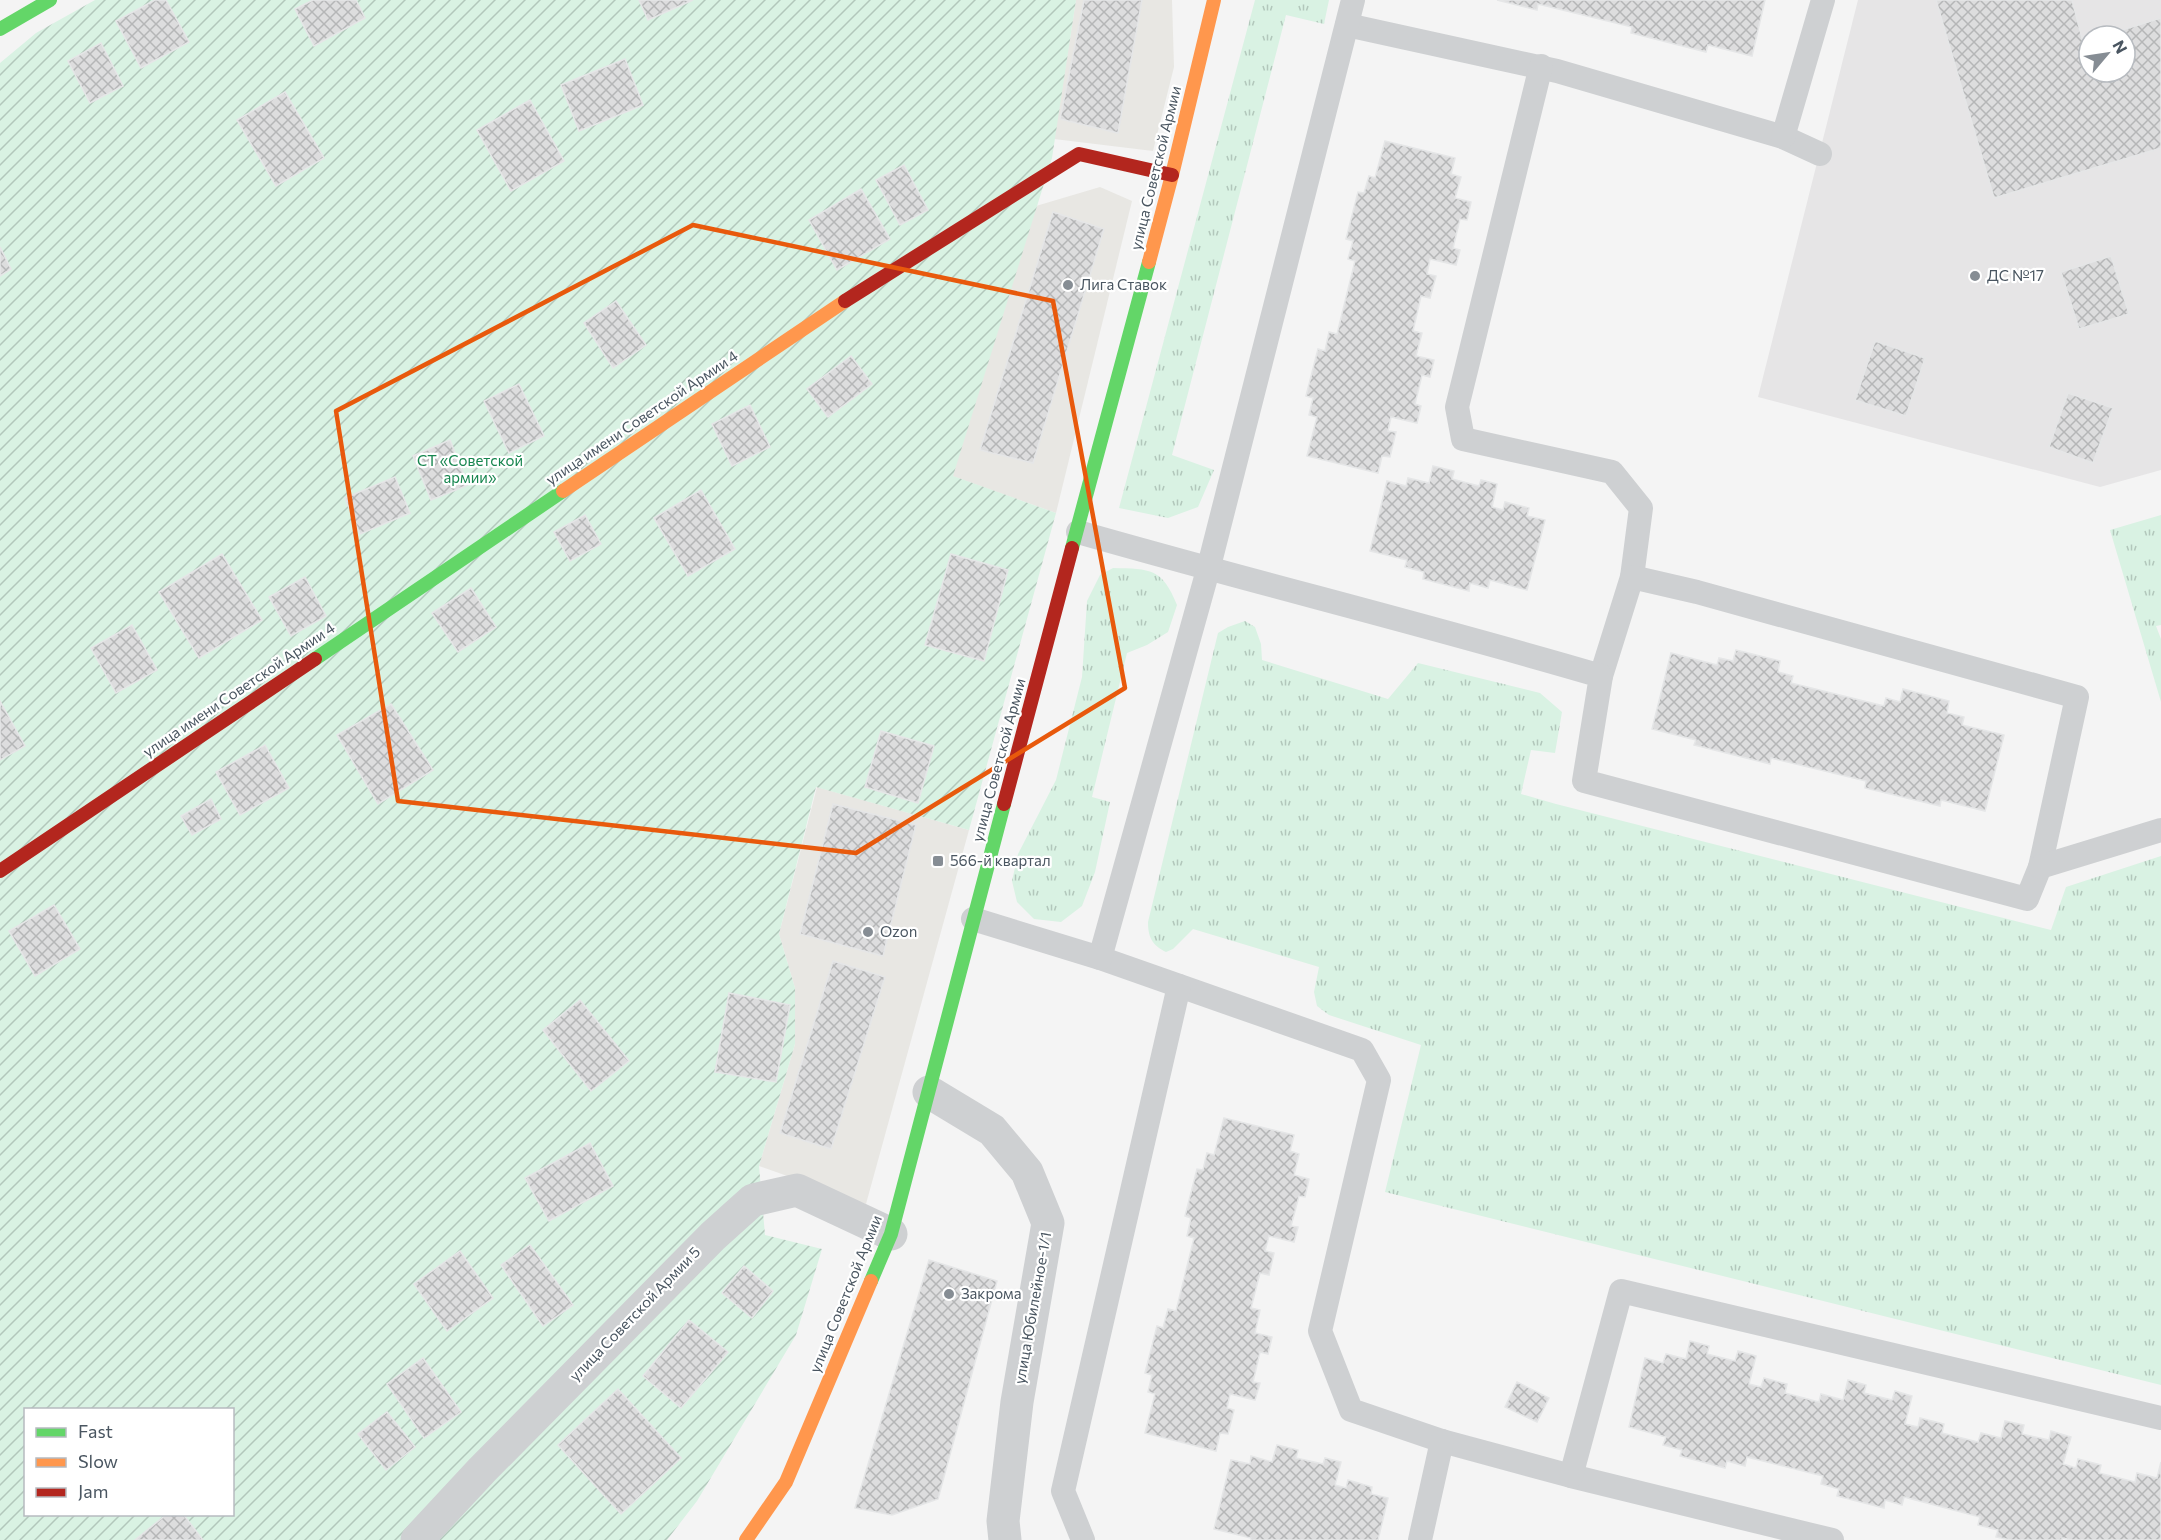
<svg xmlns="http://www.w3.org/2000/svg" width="2161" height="1540" font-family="Commissioner,sans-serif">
<defs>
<pattern id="grass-tufts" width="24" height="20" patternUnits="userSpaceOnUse" patternTransform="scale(1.5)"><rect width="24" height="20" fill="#d9f2e3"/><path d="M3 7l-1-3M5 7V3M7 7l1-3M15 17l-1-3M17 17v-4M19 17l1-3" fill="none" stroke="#b2c7bb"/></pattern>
<pattern id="garden-furrows" width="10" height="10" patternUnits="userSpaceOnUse" patternTransform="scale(1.5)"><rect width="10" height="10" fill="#d9f2e3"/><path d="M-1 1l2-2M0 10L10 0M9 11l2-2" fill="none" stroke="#b2c7bb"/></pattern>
<pattern id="building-cross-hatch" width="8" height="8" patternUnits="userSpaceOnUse" patternTransform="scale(1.5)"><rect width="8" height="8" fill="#ddddde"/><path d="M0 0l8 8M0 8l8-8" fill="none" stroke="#b5b6b7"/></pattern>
</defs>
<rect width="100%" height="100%" fill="#f4f4f4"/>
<g fill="#e8e7e3">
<path d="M1076 0H1172L1174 67 1153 151 1054 139Z"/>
<path d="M1100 187 1132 201 1056 513 952 476 1036 206Z"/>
<path d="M817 787 969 830 866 1204 759 1166 795 1044V988L779 934Z"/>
</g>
<path fill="#e6e5e6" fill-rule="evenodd" d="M1858 0H2161V470L2100 487 1758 397ZM2089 36H2125V72H2089Z"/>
<g fill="url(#grass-tufts)">
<path d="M1255 0H1329L1324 24 1286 15 1172 455 1214 470 1198 507 1168 518 1119 508Z"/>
<path d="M2161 515V625L2156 626 2161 639V702L2110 530Z"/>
<path d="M1113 568C1151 569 1162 568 1177 605L1168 632 1147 645 1127 653 1092 797 1110 802 1095 872 1082 906 1061 922 1034 919 1017 902 1012 881 1018 854 1056 780 1082 677 1087 601 1100 575Z"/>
<path d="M1245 621 1255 627 1261 644 1262 660 1388 699 1418 663 1540 693 1562 712 1555 753 1531 750 1521 794 1556 804 2051 930 2066 887 2161 856V1385L1385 1192 1421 1045 1329 1015 1317 1006 1314 992 1319 967 1193 929 1173 949 1166 952C1152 945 1148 937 1148 922L1218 633 1228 627Z"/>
</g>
<path fill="url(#garden-furrows)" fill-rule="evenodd" d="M95 0H1076L1052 158 953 476 1056 513 969 830 816 787 779 934 795 988V1044L759 1166 765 1235 822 1249 796 1335 697 1501 667 1540H0V63L36 33ZM26 1410H232V1514H26Z"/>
<g fill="url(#building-cross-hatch)" stroke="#e5e6e7" stroke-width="1.5">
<path d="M155 0H166L189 42 141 68 116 21Z"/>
<path d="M313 0H356L365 18 314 46 295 9Z"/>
<path d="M639 0H693L648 20Z"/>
<path d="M1084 0H1142L1118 133 1060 119Z"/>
<path d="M1497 0H1765L1752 56 1708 45 1706 52 1631 33 1632 27 1538 4 1537 10Z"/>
<path d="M1936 0H2072L2083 42 2089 40V72H2125V36H2103L2161 18V148L1994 198Z"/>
<path d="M101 43 123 86 90 103 68 61Z"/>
<path d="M625 59 643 105 579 131 561 85Z"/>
<path d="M285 92 324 158 276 186 237 120Z"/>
<path d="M530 100 564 161 511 191 477 130Z"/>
<path d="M1385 141 1455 158 1451 174 1461 177 1455 198 1471 202 1467 220 1460 219 1453 248 1460 250 1456 265 1430 259 1427 274 1436 276 1430 298 1421 296 1413 331 1422 333 1416 356 1434 360 1430 377 1422 375 1415 404 1421 406 1417 423 1391 417 1388 431 1396 432 1390 457 1382 456 1378 473 1307 456 1317 417 1309 415 1313 398 1306 396 1318 349 1325 351 1329 332 1337 334 1355 261 1348 259 1353 241 1346 239 1358 192 1364 193 1369 176 1375 178Z"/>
<path d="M904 165 928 210 900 225 876 180Z"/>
<path d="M861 189 890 239 837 270 809 220Z"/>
<path d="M1053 212 1104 229 1033 463 980 450Z"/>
<path d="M0 247 11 269 0 276Z"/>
<path d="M2111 256 2129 314 2079 329 2061 272Z"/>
<path d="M616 301 646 345 613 368 584 323Z"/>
<path d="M1875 341 1925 358 1906 416 1855 400Z"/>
<path d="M851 356 872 384 828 417 807 389Z"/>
<path d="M519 384 544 436 509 453 484 401Z"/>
<path d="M2068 393 2113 408 2093 463 2049 447Z"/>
<path d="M750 405 770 447 732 466 712 424Z"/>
<path d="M450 440 468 485 431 500 413 456Z"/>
<path d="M1433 466 1454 471 1452 479 1479 486 1481 480 1497 484 1492 507 1503 510 1505 502 1529 508 1527 516 1545 520 1527 590 1490 580 1488 588 1470 583 1469 591 1423 579 1424 572 1405 567 1407 560 1370 551 1387 481 1406 486 1408 478 1429 483Z"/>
<path d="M395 477 410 513 360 534 345 498Z"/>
<path d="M701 490 735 549 688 576 654 518Z"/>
<path d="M585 515 601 544 570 561 554 532Z"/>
<path d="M222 554 262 620 199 658 159 592Z"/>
<path d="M951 554 1008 570 984 661 925 645Z"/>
<path d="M305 577 326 616 291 636 269 597Z"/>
<path d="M471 588 496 627 458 652 432 613Z"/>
<path d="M132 625 157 670 116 693 91 648Z"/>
<path d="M1736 650 1780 661 1778 672 1793 676 1791 683 1884 706 1886 698 1900 702 1903 689 1949 701 1947 713 1964 717 1962 725 2004 735 1985 811 1941 800 1940 806 1865 788 1866 781 1771 758 1770 764 1694 745 1696 740 1652 729 1671 653 1717 665 1719 658 1733 661Z"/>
<path d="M0 701 25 746 0 760Z"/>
<path d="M391 704 433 770 378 804 337 735Z"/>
<path d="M881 731 934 746 918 803 865 787Z"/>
<path d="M265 745 289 788 240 815 216 772Z"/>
<path d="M211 799 221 819 192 835 181 816Z"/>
<path d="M833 804 916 825 883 956 800 934Z"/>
<path d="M54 905 80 949 35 976 9 931Z"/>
<path d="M833 961 885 977 831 1149 780 1133Z"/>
<path d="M729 993 790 1005 776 1082 715 1072Z"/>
<path d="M580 1000 629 1061 591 1091 543 1030Z"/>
<path d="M1224 1118 1294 1135 1290 1151 1299 1154 1294 1175 1309 1179 1305 1197 1299 1196 1291 1226 1298 1227 1294 1242 1269 1236 1265 1251 1274 1253 1269 1275 1260 1273 1251 1308 1260 1310 1255 1333 1272 1337 1268 1354 1260 1352 1253 1382 1260 1383 1255 1400 1230 1394 1227 1408 1234 1410 1228 1434 1220 1433 1216 1451 1145 1433 1155 1394 1148 1392 1152 1375 1145 1373 1157 1326 1163 1328 1168 1309 1176 1311 1194 1238 1187 1236 1191 1218 1185 1216 1197 1169 1203 1170 1207 1153 1214 1155Z"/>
<path d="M590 1143 613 1186 549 1221 525 1178Z"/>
<path d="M530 1245 573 1305 543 1326 501 1265Z"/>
<path d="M460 1251 493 1298 447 1331 414 1284Z"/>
<path d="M929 1260 997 1281 938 1499 892 1515 855 1508Z"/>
<path d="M744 1266 773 1291 752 1318 722 1293Z"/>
<path d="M689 1320 728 1352 681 1408 643 1376Z"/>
<path d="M1690 1341 1709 1346 1707 1354 1735 1361 1738 1351 1756 1356 1749 1384 1761 1387 1764 1378 1787 1384 1785 1393 1819 1402 1821 1394 1843 1400 1848 1380 1866 1385 1864 1393 1892 1400 1895 1391 1912 1396 1905 1424 1918 1427 1920 1418 1944 1424 1942 1433 1978 1442 1981 1433 2001 1438 2005 1421 2024 1425 2022 1434 2049 1440 2051 1431 2071 1437 2063 1464 2076 1468 2078 1459 2101 1465 2099 1473 2135 1482 2137 1473 2157 1478 2161 1462V1540H2072L2062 1538V1540H2011L1996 1537 1998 1530 1978 1525 1980 1517 1904 1497 1902 1505 1885 1500 1884 1508 1837 1496 1839 1489 1821 1484 1823 1476 1747 1457 1745 1466 1727 1461 1725 1468 1680 1456 1682 1450 1663 1445 1666 1437 1629 1427 1645 1358 1663 1363 1666 1354 1686 1359Z"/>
<path d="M423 1358 461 1412 424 1438 387 1384Z"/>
<path d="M1517 1382 1549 1398 1537 1422 1505 1407Z"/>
<path d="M618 1389 681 1458 621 1514 558 1445Z"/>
<path d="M387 1412 415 1447 386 1470 358 1434Z"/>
<path d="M1277 1445 1298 1450 1296 1458 1323 1464 1325 1458 1341 1462 1335 1485 1346 1488 1348 1480 1372 1487 1371 1494 1388 1498 1378 1540H1251V1538L1214 1529 1231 1460 1250 1464 1251 1456 1272 1462Z"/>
<path d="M167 1514H183L203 1540H135Z"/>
</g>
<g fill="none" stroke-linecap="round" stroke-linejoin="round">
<g stroke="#ced0d2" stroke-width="24">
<path d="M1347 25 1557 71 1783 137 1820 154"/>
<path d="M1541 66 1457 407 1463 439 1612 472 1641 508 1632 577 1601 676"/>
<path d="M1783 137 1823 0"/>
<path d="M1078 532C1252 582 1428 625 1601 676L1584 781 2027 899 2040 867 2077 697 1697 592 1632 577"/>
<path d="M2040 867 2161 830"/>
<path d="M973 919 1100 958 1362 1050 1379 1080 1320 1331 1351 1410 1442 1441 1571 1476 1832 1540"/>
<path d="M1100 958 1208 570 1353 0"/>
<path d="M1571 1476 1621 1291 2161 1418"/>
<path d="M1083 1540 1063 1491 1179 986"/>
<path d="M1420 1540 1442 1441"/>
</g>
<g stroke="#ced0d2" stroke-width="33">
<path d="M929 1092 992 1130 1027 1172 1048 1223 1017 1402 1003 1521 1005 1540"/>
<path d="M417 1540 482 1470 713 1236 753 1200 797 1190 891 1234"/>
</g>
<g stroke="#63d668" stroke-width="14">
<path d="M0 29 50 0"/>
<path d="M1072 548 1149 262"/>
<path d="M315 659 563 491"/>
<path d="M871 1281 891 1234 1004 804"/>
</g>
<g stroke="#ff974d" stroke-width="14">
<path d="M1149 262 1172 175 1214 0"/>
<path d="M563 491 845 301"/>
<path d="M746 1540 786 1482 871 1281"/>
</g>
<g stroke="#b3261e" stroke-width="14">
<path d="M845 301 1079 154 1172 175"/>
<path d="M1004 804 1072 548"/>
<path d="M0 871 315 659"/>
</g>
</g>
<path fill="none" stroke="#e8590c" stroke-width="4.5" stroke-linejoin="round" d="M693 225 1053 301 1125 688 856 853 398 801 336 411Z"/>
<g fill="#868d94" stroke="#fff" stroke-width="2">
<circle cx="1975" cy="276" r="6"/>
<circle cx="1068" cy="285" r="6"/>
<rect x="932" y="855" width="12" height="12" rx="3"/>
<circle cx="868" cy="932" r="6"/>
<circle cx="949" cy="1294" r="6"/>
</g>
<g text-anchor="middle" stroke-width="4.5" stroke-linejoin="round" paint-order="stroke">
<g font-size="15" fill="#4a5661" stroke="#fff">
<text transform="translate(1156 168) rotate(-76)" y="5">улица Советской Армии</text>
<text transform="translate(642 418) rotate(-34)" y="5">улица имени Советской Армии 4</text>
<text transform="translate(239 690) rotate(-34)" y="5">улица имени Советской Армии 4</text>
<text transform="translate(999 760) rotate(-75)" y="5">улица Советской Армии</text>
<text transform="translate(846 1294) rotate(-68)" y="5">улица Советской Армии</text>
<text transform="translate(1033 1308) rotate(-80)" y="5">улица Юбилейное-1/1</text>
<text transform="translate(635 1314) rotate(-46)" y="5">улица Советской Армии 5</text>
</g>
<g font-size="15" fill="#4a5661" stroke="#fff" text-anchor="start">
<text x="1987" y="281">ДС №17</text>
<text x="1080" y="290">Лига Ставок</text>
<text x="950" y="866">566-й квартал</text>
<text x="880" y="937">Ozon</text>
<text x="961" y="1299">Закрома</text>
</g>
<g font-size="15" fill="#17864f" stroke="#fff">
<text x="470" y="466">СТ «Советской<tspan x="470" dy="17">армии»</tspan></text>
</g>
</g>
<rect x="24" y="1408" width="210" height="108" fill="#ffffff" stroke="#b7bbc0" stroke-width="1.5"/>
<rect x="36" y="1428" width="30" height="9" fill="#63d668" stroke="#b7bbc0" stroke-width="1.5"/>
<text x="78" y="1438" font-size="18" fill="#4a5661">Fast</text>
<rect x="36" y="1458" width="30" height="9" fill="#ff974d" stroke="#b7bbc0" stroke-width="1.5"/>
<text x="78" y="1468" font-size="18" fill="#4a5661">Slow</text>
<rect x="36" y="1488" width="30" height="9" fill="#b3261e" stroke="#b7bbc0" stroke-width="1.5"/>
<text x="78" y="1498" font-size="18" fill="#4a5661">Jam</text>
<g transform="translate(2107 54) rotate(61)"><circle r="28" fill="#ffffff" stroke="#b7bbc0" stroke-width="1.5"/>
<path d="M0-4.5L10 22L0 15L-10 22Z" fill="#868d94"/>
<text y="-9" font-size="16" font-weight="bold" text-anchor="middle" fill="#4a5661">N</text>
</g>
</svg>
